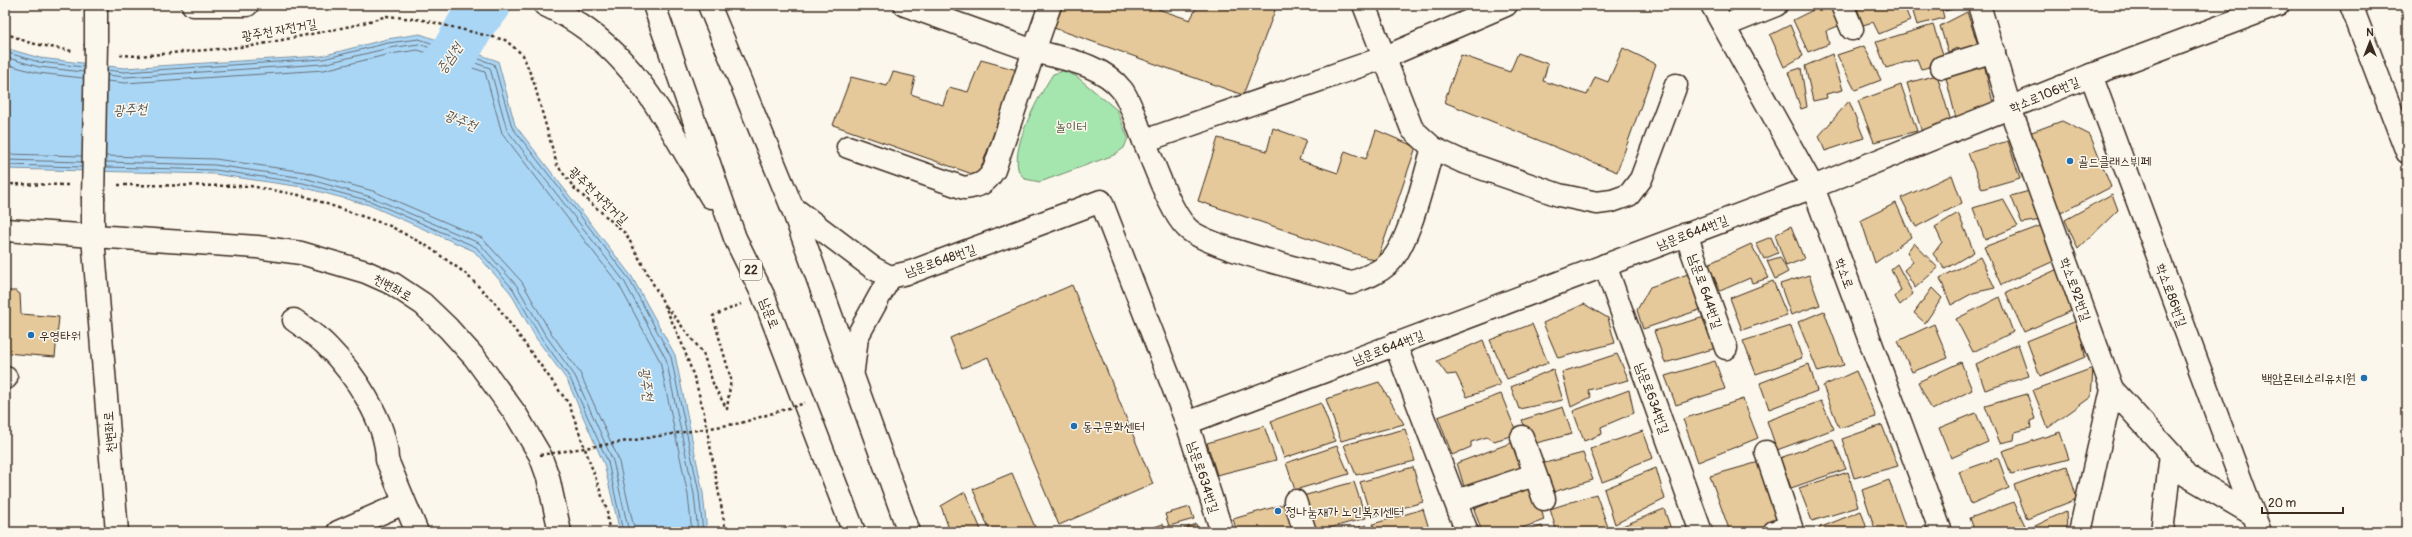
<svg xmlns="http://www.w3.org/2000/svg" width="2412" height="537" font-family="Pangolin,'Poor Story',sans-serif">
<rect width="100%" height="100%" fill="#fbf7ec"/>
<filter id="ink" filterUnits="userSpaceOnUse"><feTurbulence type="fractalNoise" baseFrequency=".025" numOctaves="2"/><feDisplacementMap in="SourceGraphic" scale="8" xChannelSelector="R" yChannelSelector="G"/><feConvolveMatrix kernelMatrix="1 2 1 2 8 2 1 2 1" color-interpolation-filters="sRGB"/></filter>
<g filter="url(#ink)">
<path fill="#a5e6af" stroke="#708866" d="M1063 71 1076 76 1117 110 1128 138 1124 148 1114 155 1040 182 1025 179C1022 176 1019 172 1018 169 1012 143 1039 96 1053 74Z"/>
<path fill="#aad6f6" stroke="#7e91a0" d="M420 34 498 61 515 125 632 277 675 355 703 493 707 532H620L604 464 567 380 536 338 510 292 474 251 369 205 302 187 214 174 5 169V48L40 58 124 68 322 56 387 39Z"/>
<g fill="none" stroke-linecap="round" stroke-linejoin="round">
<g stroke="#676f74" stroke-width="1">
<path d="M5 52 39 62 84 67"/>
<path d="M5 57 39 67 83 72"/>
<path d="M5 64 38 73 83 78"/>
<path d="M107 70 124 72 323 59 388 43 419 39 494 64 512 127 629 279 671 357 699 493 703 532"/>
<path d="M107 75 125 77 323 64 389 48 419 44 490 68 507 130 624 281 666 359 694 494 698 532"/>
<path d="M107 81 125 83 324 70 390 54 418 50 485 72 502 133 619 285 660 361 688 495 692 532"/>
<path d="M5 154 82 156"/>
<path d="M106 156 215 159 305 172 373 191 482 238 522 282 549 330 580 373 618 458 635 532"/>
<path d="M5 160 82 162"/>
<path d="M106 162 215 165 304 178 371 197 479 243 517 286 544 333 575 376 613 461 629 532"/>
<path d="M5 165 82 167"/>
<path d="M106 167 215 170 303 183 370 201 476 247 513 289 540 336 570 378 608 462 623 532"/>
</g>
<path stroke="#aad6f6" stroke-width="48" d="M410 90 436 78 457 49 475 18 487 5"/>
</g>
<g fill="#e6c99a" stroke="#3b2a1e">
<path d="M1063 5H1160L1158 9 1190 20 1198 5H1277L1243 95 1054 28Z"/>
<path d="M1823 5H1835L1843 24 1826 31 1829 44 1808 52 1793 20Z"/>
<path d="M1856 5H1904L1910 21 1879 34 1873 22 1863 25Z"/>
<path d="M1911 5H1941L1944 18 1917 25Z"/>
<path d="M1944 5H1962V7L1945 11Z"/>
<path d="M1967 12 1979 48 1965 54 1957 48 1948 52 1940 26Z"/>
<path d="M1790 25 1803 56 1784 67 1770 35Z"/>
<path d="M1933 25 1946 63 1921 69 1917 59 1886 68 1876 42Z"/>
<path d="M1864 46 1881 80 1855 90 1837 55Z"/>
<path d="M1623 48 1656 64 1617 172 1444 102 1461 55 1510 72 1518 53 1548 64 1543 81 1587 95 1595 77 1608 82Z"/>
<path d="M1832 54 1843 90 1826 94 1827 98 1813 101 1805 66Z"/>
<path d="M1983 59 1995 112 1957 122 1944 70Z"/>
<path d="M981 60 1017 70 978 176 833 125 851 77 887 86 893 72 915 77 911 94 943 105 949 87 968 92Z"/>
<path d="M1801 68 1807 107 1801 109 1788 72Z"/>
<path d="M1937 75 1953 128 1923 136 1907 83Z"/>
<path d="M1901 85 1917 131 1874 142 1858 101Z"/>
<path d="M1849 101 1864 138 1825 151 1819 136Z"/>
<path d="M2062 121 2090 135 2111 187 2059 214 2029 133Z"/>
<path d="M1273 128 1306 140 1299 160 1338 173 1345 151 1366 159 1376 130 1416 147 1377 261 1198 201 1218 138 1267 151Z"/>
<path d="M2008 141 2020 178 1982 189 1968 153Z"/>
<path d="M1952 175 1962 203 1916 227 1901 198Z"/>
<path d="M2033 190 2041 220 2022 223 2011 196Z"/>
<path d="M2112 194 2118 210 2078 249 2065 220Z"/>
<path d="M2003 199 2018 226 1985 240 1973 208Z"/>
<path d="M1896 203 1911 237 1875 263 1861 220Z"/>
<path d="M1958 213 1974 252 1945 269 1933 254 1942 242 1935 227Z"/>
<path d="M2043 225 2054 261 2001 285 1984 247Z"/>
<path d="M1791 226 1804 259 1786 266 1775 235Z"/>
<path d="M1771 237 1778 253 1764 259 1756 243Z"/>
<path d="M1914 243 1938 268 1915 288 1904 270 1913 262 1907 252Z"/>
<path d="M1751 244 1769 278 1752 283 1750 278 1720 291 1708 264Z"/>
<path d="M1780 257 1788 272 1775 279 1767 261Z"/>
<path d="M1980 257 1995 288 1973 293 1951 305 1940 278Z"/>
<path d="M1897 264 1913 294 1900 305 1895 297 1901 290 1891 269Z"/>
<path d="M2060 268 2075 309 2024 332 2006 293Z"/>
<path d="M1691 273 1705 308 1643 329 1637 310 1650 287Z"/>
<path d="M1809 275 1820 305 1791 315 1780 284Z"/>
<path d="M1773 281 1787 315 1742 330 1730 298Z"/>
<path d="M1072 285 1153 484 1059 525 988 357 962 368 950 338Z"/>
<path d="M1932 288 1942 298 1925 323 1914 313Z"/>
<path d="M8 291H16L20 294 21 314 59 317 55 357 5 353V294Z"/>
<path d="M2000 297 2013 332 1973 352 1956 319Z"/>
<path d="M1584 304 1608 318 1615 343 1558 358 1543 323Z"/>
<path d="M1824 311 1844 365 1818 372 1798 322Z"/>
<path d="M1705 317 1716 348 1665 363 1654 331Z"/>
<path d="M2079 320 2085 357 2040 376 2027 341Z"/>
<path d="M1532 324 1548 363 1507 379 1490 340Z"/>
<path d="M1934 324 1948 358 1912 372 1898 341Z"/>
<path d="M1791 326 1802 358 1756 374 1743 341Z"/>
<path d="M1483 340 1500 385 1467 397 1456 374 1447 375 1437 361Z"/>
<path d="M2018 344 2029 376 1985 390 1976 364Z"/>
<path d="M1617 354 1629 380 1588 390 1591 397 1571 407 1562 372Z"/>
<path d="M1715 361 1725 389 1676 405 1665 376Z"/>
<path d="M1961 362 1972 390 1932 410 1918 382Z"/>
<path d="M1809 364 1817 391 1769 409 1760 383Z"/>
<path d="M2093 368 2091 397 2048 428 2033 390Z"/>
<path d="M1553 369 1563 400 1519 409 1511 387Z"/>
<path d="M1856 371 1876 417 1839 428 1823 386Z"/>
<path d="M1379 382 1404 424 1341 441 1326 399Z"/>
<path d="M1629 390 1634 413 1601 427 1602 434 1584 441 1573 411Z"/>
<path d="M1501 394 1517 434 1494 441 1487 437 1471 442V447L1452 455 1438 417Z"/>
<path d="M2027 394 2035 419 2030 421 2031 428 2015 432 2014 440 2000 443 1985 406Z"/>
<path d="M1743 399 1758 438 1698 462 1683 419Z"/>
<path d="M1821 401 1834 429 1777 450 1767 421Z"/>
<path d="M1321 403 1335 441 1284 458 1271 421Z"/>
<path d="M1563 407 1572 434 1532 444 1522 420Z"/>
<path d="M1976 413 1988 442 1951 458 1939 428Z"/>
<path d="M1882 425 1898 466 1854 478 1842 439Z"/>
<path d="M1264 426 1276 460 1217 475 1207 443Z"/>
<path d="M1405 429 1415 461 1356 475 1344 445Z"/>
<path d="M1643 431 1653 458 1629 467 1621 475 1602 482 1590 449Z"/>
<path d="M2060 432 2069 459 2011 474 2002 451Z"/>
<path d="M1833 439 1846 469 1791 488 1780 458Z"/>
<path d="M1516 441 1527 472 1466 493 1457 463Z"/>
<path d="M1337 446 1349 474 1295 490 1286 463Z"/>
<path d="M1583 453 1593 480 1550 493 1541 464Z"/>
<path d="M1998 458 2009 488 1971 504 1959 472Z"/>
<path d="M1759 462 1780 522 1755 532H1730L1710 476Z"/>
<path d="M2067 466 2077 499 2027 519 2014 485Z"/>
<path d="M1413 467 1423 502 1371 517 1360 482Z"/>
<path d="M1656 468 1665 499 1615 524 1604 489Z"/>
<path d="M1848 472 1858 507 1812 521 1799 488Z"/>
<path d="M1012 473 1037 532H990L973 489Z"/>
<path d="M1889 480 1906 529 1895 532H1876L1862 490Z"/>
<path d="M1354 482 1366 518 1315 532 1299 497Z"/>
<path d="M1535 485 1544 520 1511 532H1482L1474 509Z"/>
<path d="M965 492 982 532H950L941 506Z"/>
<path d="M1596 494 1609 530 1603 532H1557L1550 509Z"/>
<path d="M1292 502 1301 532H1237L1233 519Z"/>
<path d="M2014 502 2028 532H1975L1970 518Z"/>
<path d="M1190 507 1194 519 1169 526 1165 514Z"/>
<path d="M1423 509 1430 532H1376L1373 524Z"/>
<path d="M1664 509 1672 532H1616L1615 529Z"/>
<path d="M1861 511 1868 532H1820L1819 528Z"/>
<path d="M2066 511 2067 532H2032L2031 528Z"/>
<path d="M1163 524 1166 532H1140Z"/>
<path d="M1196 524 1199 532H1176Z"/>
<path d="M1366 525 1369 532H1344Z"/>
<path d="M1542 526 1544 532H1524Z"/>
</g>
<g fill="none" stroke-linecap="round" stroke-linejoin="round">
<defs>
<g id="minor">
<path d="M96 5V44"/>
<path d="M1050 5 1034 51C1064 59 1102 64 1122 90 1132 104 1137 125 1144 141"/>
<path d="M1364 5 1412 129 1433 148 1461 161 1559 195 1597 203 1612 201 1629 195 1641 179 1676 85"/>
<path d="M1712 5 1813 187 1941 532"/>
<path d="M1842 5 1852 29"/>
<path d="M1979 5 2010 108 2112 389 2080 532"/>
<path d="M2351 5 2407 152"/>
<path d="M1724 26 1776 5"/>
<path d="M1942 67 1994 51"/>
<path d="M2091 75 2260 532"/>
<path d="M848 147 964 188C980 186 986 183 994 170L1034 51 905 5"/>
<path d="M1433 148C1424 177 1409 247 1387 265 1377 274 1363 278 1351 283 1318 273 1206 248 1187 228 1170 212 1154 163 1144 141L1383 58 1506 5"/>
<path d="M93 199V237L117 532"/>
<path d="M792 207 873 268 890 277 911 272 1101 201 1187 423 1222 532"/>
<path d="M1686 234 1726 348"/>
<path d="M1605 265 1701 532"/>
<path d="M294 320C305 328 317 336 326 345 353 372 387 421 387 460L417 532"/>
<path d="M1395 344 1467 532"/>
<path d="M5 378H6"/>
<path d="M2112 389 2171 454 2186 475 2254 515"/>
<path d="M1187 423 1813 187 2091 75 2278 5"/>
<path d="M1522 437 1544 499"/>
<path d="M1766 452 1791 527 1774 532"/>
<path d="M1295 501 1305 532"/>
<path d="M1457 501 1534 475"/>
<path d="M338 532 404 503"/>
<path d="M2162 532 2171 454"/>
</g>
<g id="major">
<path d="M193 5H247"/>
<path d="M545 5C573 18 603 39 623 62 657 99 685 154 711 197"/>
<path d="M654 5 735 238 763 295 854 532"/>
<path d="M709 5 792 207 909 532"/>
<path d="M5 230 257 247 301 253 366 272 393 284 423 304 448 328 475 358 517 416 540 455 548 477 560 532"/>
<path d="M853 370 857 337 890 277"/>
</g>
</defs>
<use href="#minor" stroke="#3b2a1e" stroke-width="25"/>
<use href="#major" stroke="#3b2a1e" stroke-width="25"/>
<g stroke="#3b2a1e" stroke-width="2.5" stroke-dasharray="3 3" stroke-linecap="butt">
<path d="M5 33 30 43 72 51"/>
<path d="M120 55 138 56 252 46 356 25 387 16 423 20 505 40 523 55 534 83 557 165 575 189 626 234 663 302 683 346 696 383 704 413 726 532"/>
<path d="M5 184 69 185"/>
<path d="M118 185 250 186 304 196 390 226 427 246 465 273 495 303 569 404 607 510 609 532"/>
<path d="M666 306 703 353 714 386 727 409 731 379 713 316 741 304"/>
</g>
<use href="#minor" stroke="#fbf7ec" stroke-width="22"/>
<use href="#major" stroke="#fbf7ec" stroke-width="22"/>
<defs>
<path id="minor-bridge" d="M93 199 96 44"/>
</defs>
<use href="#minor-bridge" stroke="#3b2a1e" stroke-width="25" stroke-linecap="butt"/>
<path stroke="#3b2a1e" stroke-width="2.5" stroke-dasharray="3 3" stroke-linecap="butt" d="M540 455 741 423 805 403"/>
<use href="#minor-bridge" stroke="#fbf7ec" stroke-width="22"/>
</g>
</g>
<g fill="#1f6fb2" stroke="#fbf7ec" stroke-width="1.5">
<circle cx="2070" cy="161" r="4"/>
<circle cx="31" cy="335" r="4"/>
<circle cx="2364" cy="378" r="4"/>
<circle cx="1074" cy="426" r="4"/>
<circle cx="1278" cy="511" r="4"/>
</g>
<g text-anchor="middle" stroke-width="3" stroke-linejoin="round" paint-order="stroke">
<rect fill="#fbf7ec" stroke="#75685c" stroke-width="1" x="740" y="260" width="22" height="20" rx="3"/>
<g font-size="12" font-weight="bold" fill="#3b2a1e">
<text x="751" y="274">22</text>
</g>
<g font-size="13" fill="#3b2a1e" stroke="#fbf7ec">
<text transform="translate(279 29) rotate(-10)" y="5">광주천 자전거길</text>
<text transform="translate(2044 94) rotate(-22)" y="5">학소로106번길</text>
<text transform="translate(599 195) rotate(44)" y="5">광주천 자전거길</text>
<text transform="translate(1692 232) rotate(-21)" y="5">남문로644번길</text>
<text transform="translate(940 260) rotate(-19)" y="5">남문로648번길</text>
<text transform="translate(1845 273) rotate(70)" y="5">학소로</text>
<text transform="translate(393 287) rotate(29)" y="5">천변좌로</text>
<text transform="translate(2076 289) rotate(70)" y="5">학소로92번길</text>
<text transform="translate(1706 291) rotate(71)" y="5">남문로 644번길</text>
<text transform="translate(2172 295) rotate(70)" y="5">학소로86번길</text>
<text transform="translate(770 313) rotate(69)" y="5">남문로</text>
<text transform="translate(1388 347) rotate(-21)" y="5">남문로644번길</text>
<text transform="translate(1653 398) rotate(70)" y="5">남문로634번길</text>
<text transform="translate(109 432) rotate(-94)" y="5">천변좌로</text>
<text transform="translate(1204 477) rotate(72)" y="5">남문로634번길</text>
</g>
<g font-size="13" fill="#565942" stroke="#fbf7ec">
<text x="1071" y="131">놀이터</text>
</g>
<g font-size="13" fill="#3b2a1e" stroke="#fbf7ec" text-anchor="start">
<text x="2078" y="166">골드클래스뷔페</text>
<text x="39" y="340">우영타워</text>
<text x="2356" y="383" text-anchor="end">백암몬테소리유치원</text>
<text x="1082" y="431">동구문화센터</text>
<text x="1286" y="516">정나눔재가 노인복지센터</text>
</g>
<g font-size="14" font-style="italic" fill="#575554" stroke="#fbf7ec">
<text transform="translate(449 58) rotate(-55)" y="5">증심천</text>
<text transform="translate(130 109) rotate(-3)" y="5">광주천</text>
<text transform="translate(461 120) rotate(22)" y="5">광주천</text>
<text transform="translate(647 384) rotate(82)" y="5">광주천</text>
</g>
</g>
<rect width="2412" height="537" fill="none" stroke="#fbf7ec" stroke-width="20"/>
<rect x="10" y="10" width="2392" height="517" fill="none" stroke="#3b2a1e" stroke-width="1.5" filter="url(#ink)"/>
<g transform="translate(2370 42)" stroke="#fbf7ec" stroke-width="3" paint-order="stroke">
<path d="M0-3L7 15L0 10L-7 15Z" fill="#3b2a1e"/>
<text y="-6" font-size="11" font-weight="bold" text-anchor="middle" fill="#3b2a1e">N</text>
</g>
<path d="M2262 507v6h81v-6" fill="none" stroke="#3b2a1e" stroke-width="2"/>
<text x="2268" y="507" font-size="12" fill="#3b2a1e" stroke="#fbf7ec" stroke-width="3" paint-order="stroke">20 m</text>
</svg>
